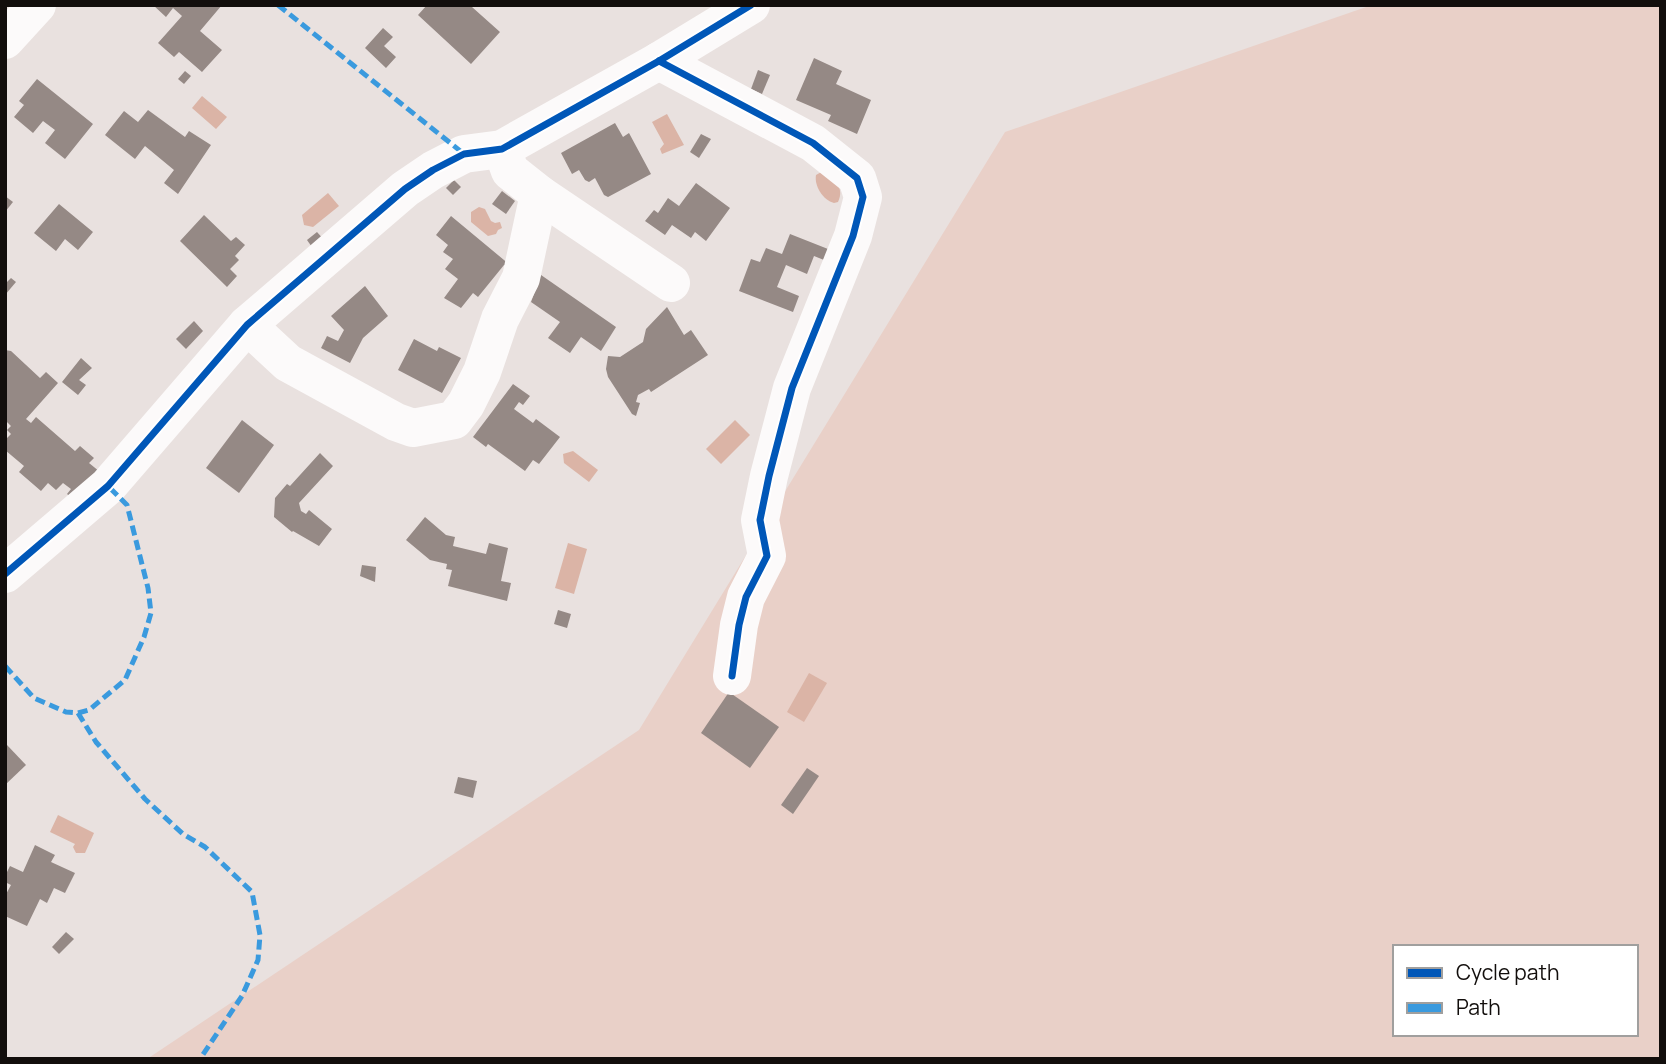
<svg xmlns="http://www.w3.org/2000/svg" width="1666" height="1064" font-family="Manrope,sans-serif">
<rect width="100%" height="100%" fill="#e9e1df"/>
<path fill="#e9d0c8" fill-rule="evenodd" d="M1372 5H1661V1059H147L639 730 1005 132ZM1395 947H1636V1034H1395Z"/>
<g fill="#dbb4a6">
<path d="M202 96 227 117 216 129 192 108Z"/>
<path d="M667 114 684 145 662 154 660 149 664 144 652 122Z"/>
<path d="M823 171C834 179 845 187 838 202L834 203C823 200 814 186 816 175Z"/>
<path d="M328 193 339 206 313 227 304 225 302 215Z"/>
<path d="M479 207 485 209 491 221 495 223 500 222 502 228 498 230 496 234 488 236 471 222V212Z"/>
<path d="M735 420 750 435 721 464 706 449Z"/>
<path d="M573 451 598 470 589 482 564 463 563 454Z"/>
<path d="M568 543 587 549 574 594 555 588Z"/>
<path d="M809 673 827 683 804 722 787 712Z"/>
<path d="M58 815 94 833 85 853H76L73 847 75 844 50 832Z"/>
</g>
<g fill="#958985">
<path d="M153 5H222L200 31 222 50 202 72 179 52 174 57 158 43 182 16 173 8 166 17Z"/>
<path d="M427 5H474L472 7 500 32 471 64 418 15Z"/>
<path d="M383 28 393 37 384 46 396 57 386 68 365 48Z"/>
<path d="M814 58 842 71 836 84 871 100 857 134 828 121 831 115 796 100Z"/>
<path d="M758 70 770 75 762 94 751 89Z"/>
<path d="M185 71 191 76 184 84 178 79Z"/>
<path d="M37 79 93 124 65 159 45 143 55 130 43 121 33 133 14 117 24 105 19 101Z"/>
<path d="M148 110 185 137 189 131 211 145 178 194 164 183 174 170 145 146 135 159 105 135 124 111 138 122Z"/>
<path d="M615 123 623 137 629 133 651 174 608 197 604 195 595 178 589 182 585 180 579 170 572 174 561 153Z"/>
<path d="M701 134 711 139 699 158 690 152Z"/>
<path d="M454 180 461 187 453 195 446 188Z"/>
<path d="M696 183 730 208 706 241 695 232 691 238 672 225 665 235 645 221 654 210 658 213 668 198 679 206Z"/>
<path d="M502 191 515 201 506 214 492 204Z"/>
<path d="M5 196 13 202 5 212Z"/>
<path d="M59 204 93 232 78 250 65 239 56 251 34 233Z"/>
<path d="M204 215 231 241 236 237 245 245 235 256 239 260 230 269 237 276 227 287 180 241Z"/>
<path d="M451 216 510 265H504L478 297 473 293 461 308 444 298 458 279 445 269 453 259 443 252 448 245 436 235Z"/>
<path d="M317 232 325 241 314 250 307 240Z"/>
<path d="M790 234 828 249 824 260 814 256 807 274 786 265 777 287 799 296 793 312 739 291 751 259 760 262 766 248 782 254Z"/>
<path d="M541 275 616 327 601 351 581 337 570 353 548 338 560 322 531 302Z"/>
<path d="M11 278 16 282 5 295V284Z"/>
<path d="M365 286 388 316 363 338 350 363 321 348 327 336 338 341 344 330 331 316Z"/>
<path d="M667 307 684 335 691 330 708 355 651 392 649 389 638 395 636 402 640 403 636 416 632 414 608 377 606 369 608 356 620 357 643 342 646 329Z"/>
<path d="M194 321 203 331 186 349 176 339Z"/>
<path d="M414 339 437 351 439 347 461 358 442 393 398 370Z"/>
<path d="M5 350 11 351 40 378 46 372 58 383 26 419 31 423 36 417 75 451 80 446 94 458 89 463 105 476 72 498 67 494 71 489 63 483 56 490 48 483 41 491 19 472 24 466 5 450V440L11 434 7 430 11 426 5 420Z"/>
<path d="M81 358 92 368 79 380 86 385 78 395 62 382Z"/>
<path d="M513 384 530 396 523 405 519 402 514 409 533 423 536 419 560 437 539 464 533 460 525 471 488 444 486 447 473 437Z"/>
<path d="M242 420 274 445 239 493 206 468Z"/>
<path d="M320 453 333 466 299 503 301 511 306 514 309 510 332 529 319 546 293 531 292 532 274 517 275 498 287 484 290 486Z"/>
<path d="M425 517 446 535 455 537 453 546 486 554 489 543 508 548 501 581 511 583 507 601 448 586 452 570 446 569 447 564 430 560 406 540Z"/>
<path d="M362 565 376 567 375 582 360 576Z"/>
<path d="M558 610 571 614 567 628 554 624Z"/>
<path d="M729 692 779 727 750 768 701 733Z"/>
<path d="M7 745 26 765 5 785V746Z"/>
<path d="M807 768 819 776 793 814 781 805Z"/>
<path d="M458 777 477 781 473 798 454 793Z"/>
<path d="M35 845 55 855 51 862 75 873 65 893 54 888 47 903 40 899 27 926 5 916V896L11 885 5 882V876L10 866 23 872Z"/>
<path d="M66 932 74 939 59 954 52 947Z"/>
</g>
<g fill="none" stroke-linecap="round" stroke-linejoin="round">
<g stroke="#fcfafa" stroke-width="38">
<path d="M5 40 37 5"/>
<path d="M659 61 813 143 857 178 863 197 853 236 792 388 769 476 760 520 767 556 746 597 739 625 732 676"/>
<path d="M502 149 510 171 539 194 671 283"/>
<path d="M247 325 288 363 396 422 413 428 454 420 466 404 482 372 500 319 521 278 539 194"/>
<path d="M5 574 108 486 247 325 405 189 433 170 464 154 502 149 659 61 751 5"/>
</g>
<g stroke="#3a9ade" stroke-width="5" stroke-dasharray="10 5" stroke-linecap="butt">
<path d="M278 5 464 154"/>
<path d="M5 666 34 698 66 712 78 713 89 710 125 680 144 637 151 613 148 588 127 505 108 486"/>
<path d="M78 713 96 742 145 799 183 834 205 847 252 892 260 935 258 960 242 996 200 1059"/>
</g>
<defs>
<g id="cycleway">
<path d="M659 61 813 143 857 178 863 197 853 236 792 388 769 476 760 520 767 556 746 597 739 625 732 676"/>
<path d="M5 574 108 486 247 325 405 189 433 170 464 154 502 149 659 61 751 5"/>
</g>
</defs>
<use href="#cycleway" stroke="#fff" stroke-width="11"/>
<use href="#cycleway" stroke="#0057b8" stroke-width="7"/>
</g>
<rect width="1666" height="1064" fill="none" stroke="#120e0c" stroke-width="14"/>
<rect x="1393" y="945" width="245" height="91" fill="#ffffff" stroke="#a09f9e" stroke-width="2"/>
<rect x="1407" y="968" width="35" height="10" fill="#0057b8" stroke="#a09f9e" stroke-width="2"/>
<text x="1456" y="980" font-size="21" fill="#120e0c">Cycle path</text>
<rect x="1407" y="1003" width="35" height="10" fill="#3a9ade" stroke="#a09f9e" stroke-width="2"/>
<text x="1456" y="1015" font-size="21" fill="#120e0c">Path</text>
</svg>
